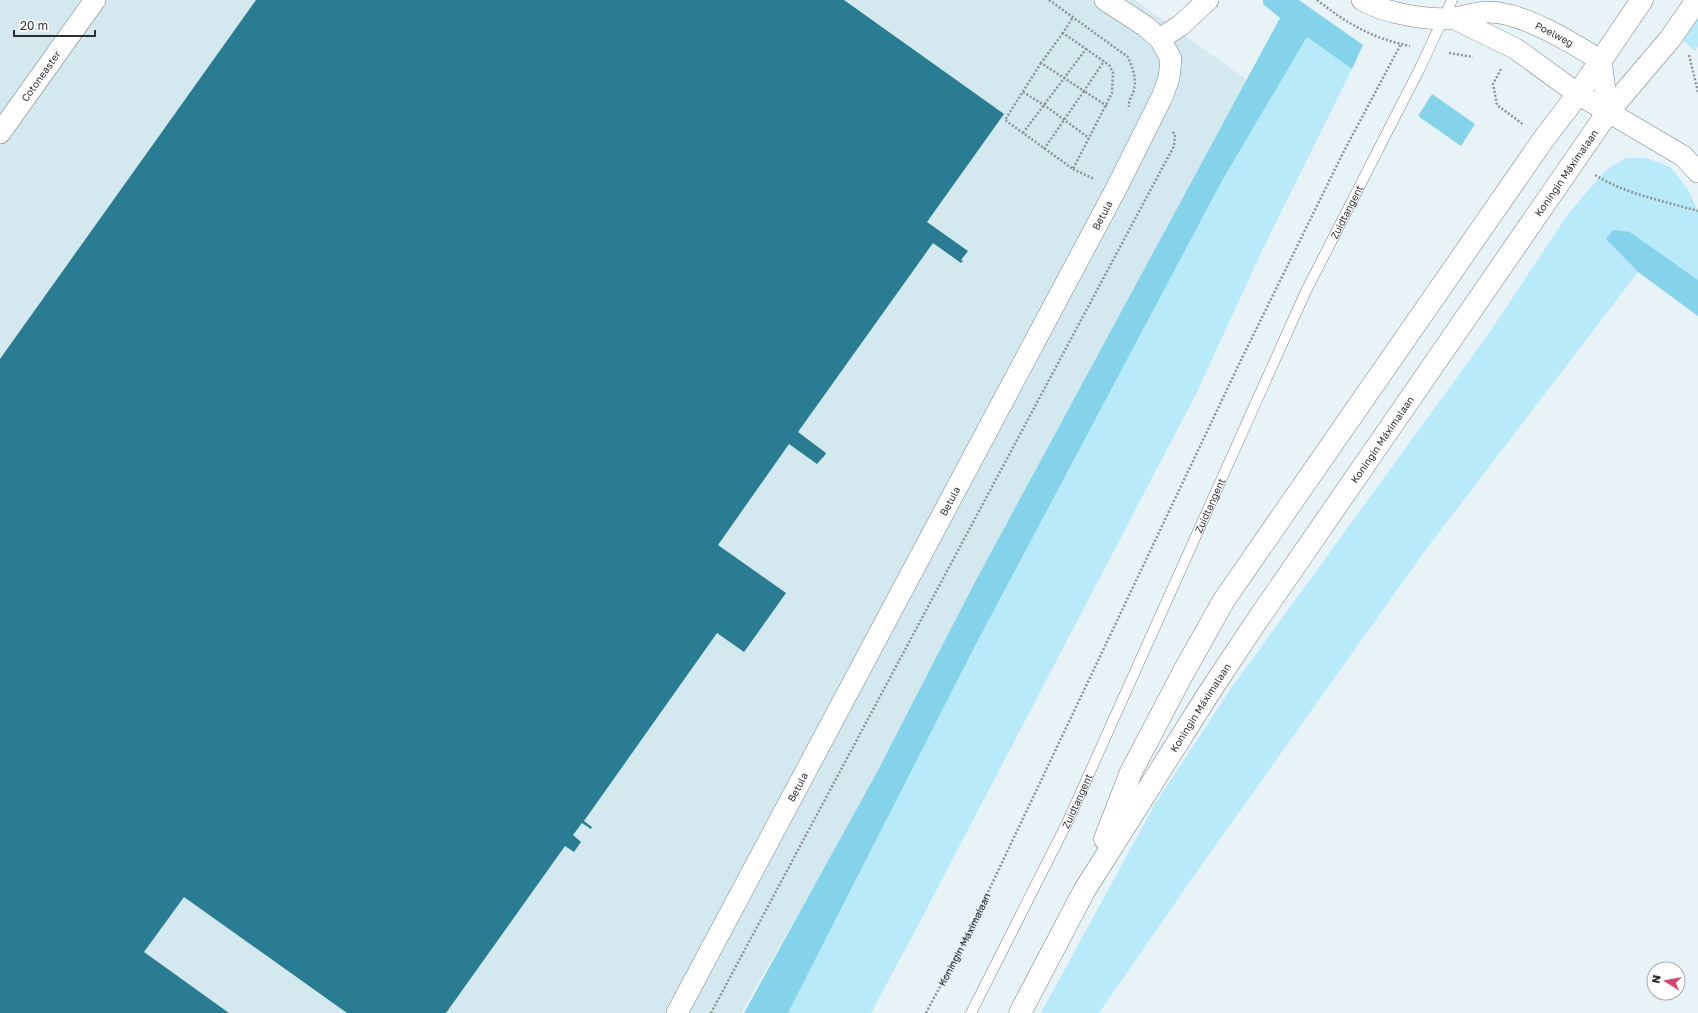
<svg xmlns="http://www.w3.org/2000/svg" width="1698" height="1013" font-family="'Golos Text',sans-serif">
<rect width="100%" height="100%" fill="#e7f3f7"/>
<path fill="#d4e9ef" d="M0 0H1135L1271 97 741 1013H0Z"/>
<g fill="#b9eafa">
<path d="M1698 11V46L1695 51 1680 38Z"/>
<path d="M1307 37 1352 69 1260 255 1197 392 915 931 871 1013H788L975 646 1223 179Z"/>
<path d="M1626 158H1646L1670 167 1687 188 1698 211V280L1630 232 1606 239 1638 272 1427 548 1200 867 1099 1013H1041L1155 804 1232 687 1487 336 1568 214 1606 170Z"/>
</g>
<g fill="#85d3ea">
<path d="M1263 0H1299L1363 45 1352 69 1307 37 1223 179 975 646 788 1013H744L876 774 974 584 1280 18 1263 4Z"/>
<path d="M1432 94 1475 124 1461 146 1418 116Z"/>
<path d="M1613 230 1630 232 1698 280V316L1638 272 1606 239Z"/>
</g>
<path fill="#2a7c92" d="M256 0H844L1004 114 927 222 968 251 961 260 963 261 961 263 933 243 798 432 826 453 825 455 817 464 789 444 718 545 786 593 744 652 717 633 584 821 592 827 591 829 582 823 573 835 581 842 574 852 565 846 446 1013H347L184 897 144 952 229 1013H0V359Z"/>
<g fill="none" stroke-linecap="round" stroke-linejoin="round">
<defs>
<g id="lane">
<path id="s2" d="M971 1013 1067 823 1306 291 1420 68 1452 0"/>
</g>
<g id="street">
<path id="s3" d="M1362 0C1385 13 1427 21 1454 18 1465 16 1476 13 1487 12 1521 11 1573 43 1601 61L1608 112"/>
<path d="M1453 18 1516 49 1578 94 1683 156 1698 172"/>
<path d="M1160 39 1181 25 1208 0"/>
<path id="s4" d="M0 133 95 0"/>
<path id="s5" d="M677 1013 1116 189 1162 97 1169 78 1171 59 1160 39 1145 26 1105 0"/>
</g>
<g id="secondary">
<path d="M1105 839 1131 772 1183 673 1224 600 1543 140 1578 94 1642 0"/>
<path id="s6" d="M1020 1013 1084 891 1207 696 1254 625 1608 112 1670 39 1697 0"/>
</g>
</defs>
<use href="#lane" stroke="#788386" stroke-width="11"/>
<use href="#street" stroke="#788386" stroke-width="22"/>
<use href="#secondary" stroke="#788386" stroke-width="23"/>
<g stroke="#8c9497" stroke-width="2.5" stroke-dasharray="2 2" stroke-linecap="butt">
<path d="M1049 0 1128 57C1132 67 1137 78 1134 89 1133 95 1128 100 1129 107"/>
<path d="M1317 0C1348 24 1371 38 1410 46"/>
<path d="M1063 33 1041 63 1084 91 1104 61"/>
<path d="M1449 53 1473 57"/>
<path d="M1689 55 1698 92"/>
<path d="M1041 63 1005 120 1073 169 1112 93 1113 72 1109 65 1086 49"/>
<path d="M1501 69 1493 84 1497 105 1524 125"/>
<path d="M1023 92 1044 105 1089 138"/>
<path d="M1023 133 1086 49 1063 33 1073 17"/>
<path d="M1044 149 1084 91 1107 106"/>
<path d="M1073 169 1094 179"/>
<path d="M1595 175C1626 194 1663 201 1698 211"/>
<path d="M711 1013 1174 146 1175 134 1171 131"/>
<path id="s1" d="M926 1013 969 932 1241 360 1344 151 1401 44"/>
</g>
<use href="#lane" stroke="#fff" stroke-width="10"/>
<use href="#street" stroke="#fff" stroke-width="21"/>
<use href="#secondary" stroke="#fff" stroke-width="22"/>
</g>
<g text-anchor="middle" stroke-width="4" stroke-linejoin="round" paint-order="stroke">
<g font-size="10" fill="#2b2f31" stroke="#fff">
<text dy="4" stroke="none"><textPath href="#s3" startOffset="200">Poelweg</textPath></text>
<text dy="4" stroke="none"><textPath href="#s4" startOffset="70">Cotoneaster</textPath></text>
<text dy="4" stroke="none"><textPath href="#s6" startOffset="1003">Koningin Máximalaan</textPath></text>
<text dy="4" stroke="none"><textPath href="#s2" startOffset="885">Zuidtangent</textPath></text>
<text dy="4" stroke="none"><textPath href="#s5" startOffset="904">Betula</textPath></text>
<text dy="4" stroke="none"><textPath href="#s6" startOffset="679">Koningin Máximalaan</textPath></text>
<text dy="4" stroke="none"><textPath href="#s5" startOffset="580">Betula</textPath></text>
<text dy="4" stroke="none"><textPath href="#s2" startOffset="561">Zuidtangent</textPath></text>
<text dy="4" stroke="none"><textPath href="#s6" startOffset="355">Koningin Máximalaan</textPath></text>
<text dy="4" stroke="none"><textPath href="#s5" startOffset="256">Betula</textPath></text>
<text dy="4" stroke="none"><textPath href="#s2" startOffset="237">Zuidtangent</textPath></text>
<text dy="4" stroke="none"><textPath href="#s1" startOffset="83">Koningin Máximalaan</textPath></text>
</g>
</g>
<g transform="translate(1666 981) rotate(281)"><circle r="19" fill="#ffffff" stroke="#aaacad"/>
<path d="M0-3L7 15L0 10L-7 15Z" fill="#d44569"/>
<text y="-6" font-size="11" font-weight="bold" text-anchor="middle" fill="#2b2f31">N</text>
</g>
<path d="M14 30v6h81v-6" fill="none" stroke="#2b2f31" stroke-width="2"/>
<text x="20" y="30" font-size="12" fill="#2b2f31" stroke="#ffffff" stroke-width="3" paint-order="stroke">20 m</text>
</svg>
